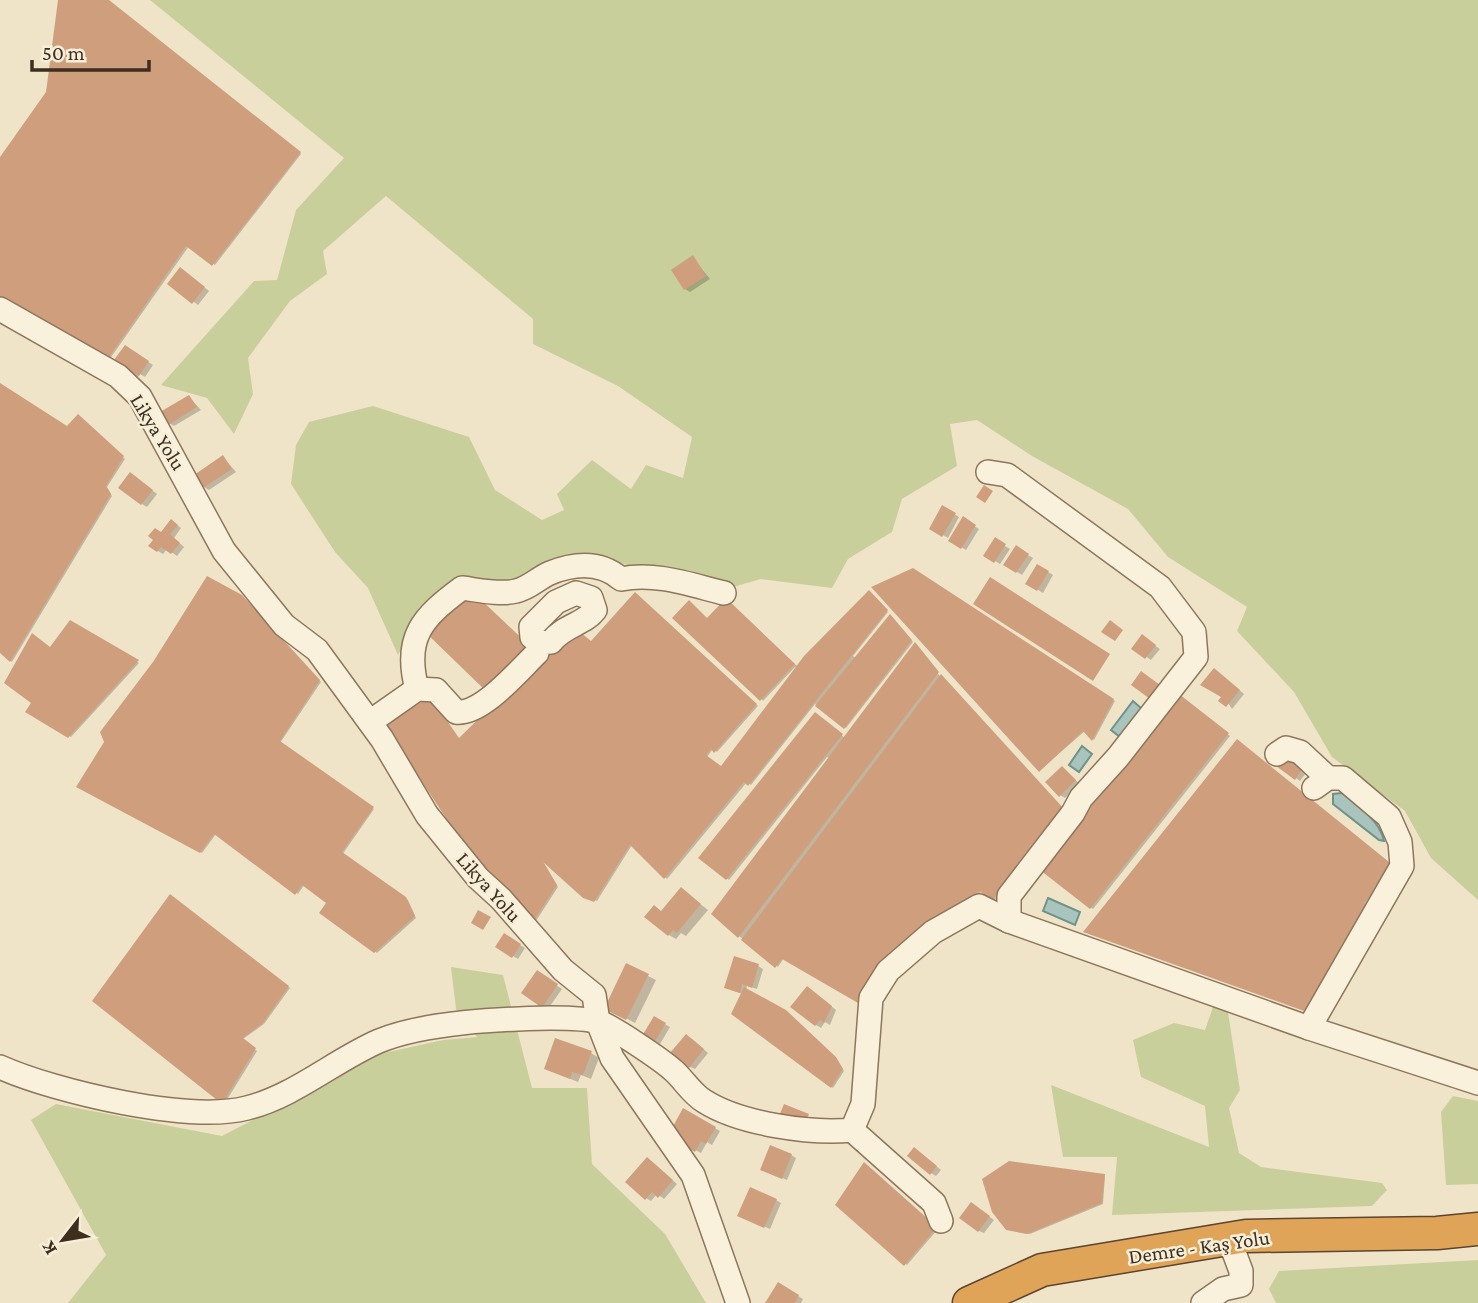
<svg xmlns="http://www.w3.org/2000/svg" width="1478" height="1303" font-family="'Crimson Pro',serif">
<rect width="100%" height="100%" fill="#f0e4c8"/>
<g fill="#c9cf9b">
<path d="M150 0H1478V900L1431 858 1405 811 1332 757 1294 692 1237 631 1247 607 1168 557 1128 509 1032 456 977 420 950 424 957 466 902 499 892 532 848 559 832 588 761 579 733 587 712 577 641 570 593 553 546 571 529 570 505 585C497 583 487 579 479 580 441 585 415 623 398 655L368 588 335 552 291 484 296 445 309 422 373 406 469 437 495 490 542 520 564 510 557 494 592 460 631 489 646 465 683 478 692 437 618 386 533 344V319L386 196 323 251 327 274 290 301 248 358 253 394 234 434 207 398 161 385 254 281 277 280 296 210 344 158Z"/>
<path d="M451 967 503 975 532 1088H587L592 1164 665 1234 706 1303H68L106 1255 31 1120 56 1104 222 1136 379 1054 443 1040 477 1037 456 1009Z"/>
<path d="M1213 1007 1228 1012 1240 1090 1229 1108 1239 1153 1261 1167 1382 1183 1387 1190 1372 1206 1112 1215 1117 1157H1063L1051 1085 1209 1147 1205 1106 1141 1077 1133 1040 1174 1023 1205 1030Z"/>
<path d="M1453 1096 1478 1101V1184L1446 1185 1441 1112Z"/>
<path d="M1478 1260V1303H1276L1269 1289 1279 1271Z"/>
</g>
<g fill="#a9c4bc" stroke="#6f938a" stroke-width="2">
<path d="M1133 701 1142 709 1120 737 1111 730Z"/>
<path d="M1082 746 1092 754 1079 772 1069 765Z"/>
<path d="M1342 793C1358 805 1380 821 1384 841L1379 840 1333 804V794Z"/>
<path d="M1048 898 1080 912 1075 925 1043 911Z"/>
</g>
<g fill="#0003">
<path d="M59 0H107L301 154 215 265 189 246 107 363 0 160 47 93Z"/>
<path d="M693 258 710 279 690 292 685 289Z"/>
<path d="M185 272 209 291 198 305 169 283Z"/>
<path d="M130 350 153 365 145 377 140 374 136 379 131 377Z"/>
<path d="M0 385 68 428 80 418 125 459 107 487 112 496 12 662 0 651Z"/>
<path d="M189 397 201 410 174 426 169 423Z"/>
<path d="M223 457 236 472 209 490 204 487Z"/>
<path d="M135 477 157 494 147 507 142 504Z"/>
<path d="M943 507 959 517 948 538 931 528Z"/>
<path d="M963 519 979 529 966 550 950 540Z"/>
<path d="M176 524 181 528 174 538 184 547 177 556 167 549 163 554 158 551 156 540Z"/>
<path d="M995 540 1010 549 1000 564 985 555Z"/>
<path d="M1016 548 1033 558 1022 575 1006 565Z"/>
<path d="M1038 566 1053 575 1043 593 1027 583Z"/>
<path d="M913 570 1115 701 1094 740 1085 731 1040 770Z"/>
<path d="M871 594 888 612 853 656 856 658 892 618 913 642 846 728 815 704 751 785 747 782 667 879 632 845 597 901 587 898 543 861 558 887 534 924 460 740 591 643 637 595 758 706 717 752 713 749 707 757 721 768 797 668 795 667 763 701 708 620 728 601 798 667Z"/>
<path d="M244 599 321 682 280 743 374 809 342 855 408 900 416 918 377 953 322 912 329 902 305 884 298 894 216 834 202 853 78 786Z"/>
<path d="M71 622 139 663 71 737 28 711 51 650Z"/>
<path d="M1147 640 1160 649 1151 660 1133 648Z"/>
<path d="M917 645 939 675 1066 812 993 902 983 891 905 946 860 1002 784 958 778 967 739 936 830 759 827 757 729 880 701 857 815 714 845 738Z"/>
<path d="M1219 673 1244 694 1232 709 1224 697Z"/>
<path d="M1179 696 1230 736 1093 909 1043 869Z"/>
<path d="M1286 755 1308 770 1300 781 1296 778Z"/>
<path d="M1062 768 1080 784 1065 798 1060 795Z"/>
<path d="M1395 868 1365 905 1368 908 1307 1010 1085 931Z"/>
<path d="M681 889 708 910 686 936 681 933 676 939 669 935 662 912Z"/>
<path d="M170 896 290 988 264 1024 243 1039 257 1051 225 1103Z"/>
<path d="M504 935 525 948 518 959 497 946Z"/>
<path d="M758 966 763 969 757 989 747 986 746 990 837 1059 844 1071 833 1088 733 1014 743 994 731 990Z"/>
<path d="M537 972 562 989 548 1009 523 993Z"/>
<path d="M648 976 656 980 635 1023 614 1012Z"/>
<path d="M812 991 836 1010 830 1025 825 1022 821 1028 816 1025Z"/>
<path d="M654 1018 670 1027 660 1044 644 1035Z"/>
<path d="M692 1039 708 1053 695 1069 690 1067Z"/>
<path d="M591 1053 599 1058 591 1079 581 1075 578 1082 546 1069Z"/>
<path d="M684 1110 720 1131 712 1145 707 1142 701 1153 677 1140Z"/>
<path d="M919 1152 941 1170 936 1176 931 1173Z"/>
<path d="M791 1155 796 1158 787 1180 767 1172Z"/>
<path d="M652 1162 677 1184 664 1199 657 1194 651 1201 646 1198Z"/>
<path d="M1105 1176 1103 1204 1030 1234 1009 1230Z"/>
<path d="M776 1200 781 1203 770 1229 744 1218Z"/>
<path d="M837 1205 938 1229 907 1265Z"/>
<path d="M976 1207 994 1220 984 1233 979 1231Z"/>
<path d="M778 1284 803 1299 801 1303H767Z"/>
</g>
<g fill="#cf9f7d">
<path d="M58 0H109L301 152 212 266 186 246 105 363 0 300V157L46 92Z"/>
<path d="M693 255 706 276 684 290 671 270Z"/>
<path d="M180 267 205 287 192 304 167 284Z"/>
<path d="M125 345 149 361 139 376 134 373 130 378 111 364Z"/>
<path d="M0 383 67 426 78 414 124 456 106 486 111 494 10 662 0 653Z"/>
<path d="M189 395 197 407 168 425 160 412Z"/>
<path d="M223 455 232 469 203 488 194 475Z"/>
<path d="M130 472 153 490 141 505 118 488Z"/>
<path d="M984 485 993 491 985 503 976 497Z"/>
<path d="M942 505 956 513 942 537 929 529Z"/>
<path d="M963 516 976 525 961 549 948 541Z"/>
<path d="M171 519 178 525 170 534 180 543 171 554 161 547 157 552 148 546 153 540 148 536 155 528 161 532Z"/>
<path d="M995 537 1006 544 994 563 983 556Z"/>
<path d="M1016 545 1029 554 1016 573 1003 565Z"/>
<path d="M1037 564 1049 571 1037 591 1025 584Z"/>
<path d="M913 568 1114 699 1092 741 1083 731 1039 772 871 587Z"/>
<path d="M207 576 242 595 320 680 280 741 374 807 342 852 406 897 415 916 374 953 319 913 326 903 302 885 295 895 214 834 200 853 76 787 104 742 100 732 153 662Z"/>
<path d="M990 577 1110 654 1093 681 973 604Z"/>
<path d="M869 590 888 610 748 786 744 782 664 879 630 845 594 902 583 898 543 862 557 885 531 925 485 877 385 726 430 696 459 738 564 635 575 628 591 641 635 592 757 704 714 753 711 749 706 755 721 766 804 656Z"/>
<path d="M475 594 534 650 488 693 424 631 456 598Z"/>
<path d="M726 598 795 664 760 701 672 618 689 600 707 618Z"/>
<path d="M890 614 912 640 844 729 815 706Z"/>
<path d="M70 620 139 660 68 738 25 712 31 703 4 683 32 633 50 647Z"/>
<path d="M1110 620 1123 630 1115 641 1101 632Z"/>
<path d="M1142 634 1156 645 1145 659 1131 649Z"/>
<path d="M915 642 939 672 738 938 711 914Z"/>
<path d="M1214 668 1240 690 1226 707 1218 701 1221 697 1200 685Z"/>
<path d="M1141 671 1160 685 1150 699 1131 685Z"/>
<path d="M941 674 1065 810 991 902 980 891 903 946 875 976 858 1003 782 959 775 968 741 940Z"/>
<path d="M1179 694 1229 733 1090 909 1040 870Z"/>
<path d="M815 712 843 734 726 880 698 858Z"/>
<path d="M1237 739 1394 866 1364 903 1367 906 1304 1011 1083 932Z"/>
<path d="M1285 753 1304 766 1295 780 1276 766Z"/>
<path d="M1062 766 1076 780 1059 797 1045 782Z"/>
<path d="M681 887 701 904 677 933 673 930 668 936 644 917 654 905 661 911Z"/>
<path d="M170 894 289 986 263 1023 243 1038 256 1048 222 1104 92 1001Z"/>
<path d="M478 910 491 917 483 930 471 923Z"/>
<path d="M504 933 521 944 512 958 495 947Z"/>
<path d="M734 956 759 964 752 988 742 984 740 993 724 988Z"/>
<path d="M626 963 649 974 626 1020 604 1009Z"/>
<path d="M537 970 558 984 542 1008 521 993Z"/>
<path d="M807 986 832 1006 824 1023 820 1020 815 1026 790 1007Z"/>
<path d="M744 987 786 1010 836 1057 843 1069 831 1088 731 1014Z"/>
<path d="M654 1016 666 1023 654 1043 642 1036Z"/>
<path d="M686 1034 704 1049 689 1068 670 1053Z"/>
<path d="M555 1038 592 1051 583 1075 572 1072 570 1079 544 1069Z"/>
<path d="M784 1104 809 1114 803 1127 779 1116Z"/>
<path d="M683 1108 716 1127 706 1144 701 1141 695 1152 675 1141 671 1130Z"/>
<path d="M770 1145 792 1154 782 1179 760 1170Z"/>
<path d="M914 1147 937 1166 930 1175 907 1156Z"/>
<path d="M647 1157 673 1180 658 1198 652 1192 645 1200 625 1182Z"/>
<path d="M1009 1161 1105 1174 1102 1203 1027 1234 1006 1230 992 1212 982 1179Z"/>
<path d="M864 1162 937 1227 904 1266 835 1205Z"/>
<path d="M750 1187 777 1199 764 1228 737 1216Z"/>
<path d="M971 1202 990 1216 978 1232 959 1218Z"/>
<path d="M778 1282 799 1295 795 1303H765Z"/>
</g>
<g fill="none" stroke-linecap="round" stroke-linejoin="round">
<defs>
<g id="minor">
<path d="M0 309 118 376 140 397 224 551 284 625 317 650 382 739 427 815 478 878 501 899 563 970 594 995 598 1022 612 1058 693 1175 738 1303"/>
<path d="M988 472 1007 475 1160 587 1194 632 1196 657 1118 757 1081 798 1073 813 1009 896V921"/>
<path d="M417 689C403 637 423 617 462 588 478 590 500 595 516 591 530 588 538 578 550 573 575 563 600 561 621 579 656 572 691 585 724 593"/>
<path d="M370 722 417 689 436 690 456 712C482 715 519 670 537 653L539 643 532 637 531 627 556 602 576 593 591 598 595 610C585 624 564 625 551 642L539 643"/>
<path d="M1277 754 1286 748 1300 752 1328 778"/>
<path d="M1309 1028 1402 866 1400 842 1389 817 1343 778H1328L1314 788"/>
<path d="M0 1067C56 1092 189 1123 247 1108 295 1096 335 1060 379 1041 425 1022 501 1019 551 1018 565 1018 586 1018 599 1022 613 1027 662 1060 674 1071 684 1080 692 1094 704 1101 740 1124 810 1134 852 1130L863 1104 871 998 888 971 933 932 979 906 1009 921 1309 1028 1478 1083"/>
<path d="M852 1130 934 1203 941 1221"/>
<path d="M1203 1303 1223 1289 1241 1285V1271L1229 1239"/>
</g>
<path id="highway" d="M969 1303 1042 1270 1246 1236 1437 1233 1478 1229"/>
</defs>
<use href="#minor" stroke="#8d765c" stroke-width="26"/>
<use href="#highway" stroke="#5b4430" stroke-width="35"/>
<use href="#minor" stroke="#faf1dc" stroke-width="23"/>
<use href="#highway" stroke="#e0a458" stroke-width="32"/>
</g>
<g text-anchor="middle" stroke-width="5" stroke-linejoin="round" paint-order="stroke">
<g font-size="21" fill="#3d2e20" stroke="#f7eed8">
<text transform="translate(158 432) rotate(58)" y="7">Likya Yolu</text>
<text transform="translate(489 887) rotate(48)" y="7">Likya Yolu</text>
<text transform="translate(1199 1247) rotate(-8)" y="7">Demre - Kaş Yolu</text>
</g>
</g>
<g transform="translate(63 1240) rotate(239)" stroke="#f7eed8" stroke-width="5" paint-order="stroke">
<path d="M0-5L12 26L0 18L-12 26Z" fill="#3d2e20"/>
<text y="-10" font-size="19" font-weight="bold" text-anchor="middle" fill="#3d2e20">K</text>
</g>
<path d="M32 60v10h117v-10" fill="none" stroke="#3d2e20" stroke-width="3.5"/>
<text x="42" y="60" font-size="21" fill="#3d2e20" stroke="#f7eed8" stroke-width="5" paint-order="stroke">50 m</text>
</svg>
